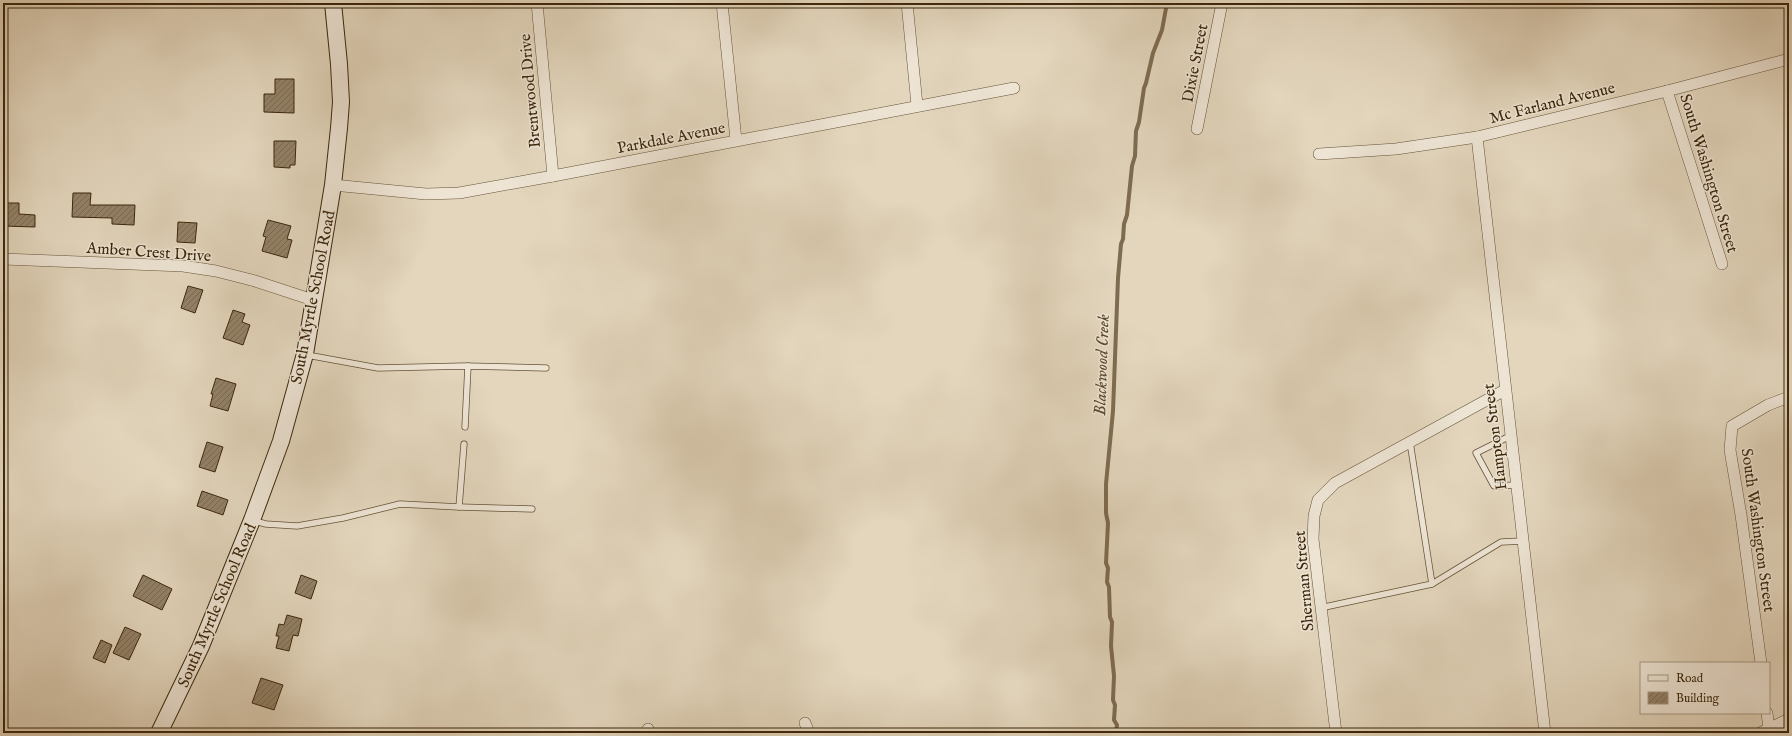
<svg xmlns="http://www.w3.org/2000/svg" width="1792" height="736" font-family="'IM FELL English',serif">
<defs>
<pattern id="building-hatch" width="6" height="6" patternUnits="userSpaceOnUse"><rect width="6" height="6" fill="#938268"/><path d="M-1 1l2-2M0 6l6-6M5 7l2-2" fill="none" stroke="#796a54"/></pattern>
</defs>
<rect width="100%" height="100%" fill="#e3d6bd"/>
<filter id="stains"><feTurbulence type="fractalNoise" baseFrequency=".005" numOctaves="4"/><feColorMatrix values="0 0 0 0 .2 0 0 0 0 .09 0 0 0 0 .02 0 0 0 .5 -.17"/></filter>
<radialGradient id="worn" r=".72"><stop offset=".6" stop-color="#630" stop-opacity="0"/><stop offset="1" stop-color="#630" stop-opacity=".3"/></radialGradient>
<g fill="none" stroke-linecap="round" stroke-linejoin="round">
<path stroke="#7e6c51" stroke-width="4" d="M1116 733 1117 725 1114 720 1115 705 1113 700 1114 676 1111 646 1112 622 1110 617 1109 587 1107 582 1108 568 1106 563 1108 523 1106 513V484L1113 411 1118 278 1121 244 1123 239 1124 224 1127 215 1132 166 1135 156 1136 131 1139 122 1144 88 1146 83 1153 53 1162 30 1167 3"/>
</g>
<g fill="url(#building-hatch)" stroke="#3c270b">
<path d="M275 79H294V113L264 112V94H275Z"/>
<path d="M274 141H296L295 165H290V168L274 167Z"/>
<path d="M73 193H91L90 205H135L134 225 112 224V218L72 217Z"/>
<path d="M4 203H19V214L35 215V227L3 226Z"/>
<path d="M268 220 291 226 287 239 292 240 287 258 262 251 266 237 263 236Z"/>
<path d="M178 222 197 223 195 243 177 242Z"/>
<path d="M188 286 203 290 195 313 181 308Z"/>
<path d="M233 310 245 314 242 322 250 325 243 345 223 338Z"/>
<path d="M216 378 236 384 228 411 210 406 213 394H211Z"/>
<path d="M207 442 223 447 215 472 199 467Z"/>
<path d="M202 491 228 500 223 515 197 506Z"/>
<path d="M143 575 172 589 162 610 133 596Z"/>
<path d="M301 575 317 581 311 599 295 593Z"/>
<path d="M287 615 302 619 298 636 293 635 289 651 276 648 279 636H276L279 624 284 625Z"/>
<path d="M125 627 141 634 129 660 113 653Z"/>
<path d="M101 640 112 645 105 663 93 658Z"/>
<path d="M261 678 283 685 274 710 252 703Z"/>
</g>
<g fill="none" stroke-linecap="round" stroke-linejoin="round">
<defs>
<g id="lane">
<path d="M307 355 378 368 465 366 546 368"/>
<path d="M465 427 468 366"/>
<path d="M1510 436 1476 453 1494 486 1516 485"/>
<path d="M1410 442 1432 584"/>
<path d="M459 507 532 509"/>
<path d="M254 521 266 524 297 526 343 518 400 504 459 507 464 444"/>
<path d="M1320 608 1432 584 1501 542 1523 541"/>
</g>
<g id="street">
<path d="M537 3 553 176"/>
<path d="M722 3 736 140"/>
<path d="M907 3 917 105"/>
<path d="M1667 91 1722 264"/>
<path d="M1197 129 1222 3"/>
<path d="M1477 137 1545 733"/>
<path d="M1319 154 1396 149 1477 137 1667 91 1789 59"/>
<path d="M333 185 426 194 459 193 553 176 1014 88"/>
<path d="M3 259 183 266 216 271 255 281 313 300"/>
<path d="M1761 663 1741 515 1730 450 1732 426 1768 405 1789 397"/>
<path d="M1767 713 1769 729"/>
<path d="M805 723 809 733"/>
<path d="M648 729 649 733"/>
<path d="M1336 733 1313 539 1314 516 1318 500 1335 483 1505 390"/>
<path d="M1760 733 1789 719"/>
</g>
<path id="secondary" d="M159 733 201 646 252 520 281 441 305 354 333 185 339 128 341 102 339 64 333 3"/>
</defs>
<use href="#lane" stroke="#665338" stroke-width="7"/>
<use href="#street" stroke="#665338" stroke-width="12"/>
<use href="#secondary" stroke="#3c270b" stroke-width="18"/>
<use href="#lane" stroke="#ede4d4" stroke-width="5.5"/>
<use href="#street" stroke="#ede4d4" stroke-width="11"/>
<use href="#secondary" stroke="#ede4d4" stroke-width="16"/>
</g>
<g text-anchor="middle" stroke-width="3" stroke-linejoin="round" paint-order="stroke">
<g font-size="16" fill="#3c270b" stroke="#ede4d4">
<text transform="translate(1194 63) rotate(-79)" y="6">Dixie Street</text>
<text transform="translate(529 91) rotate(-95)" y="6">Brentwood Drive</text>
<text transform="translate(1552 102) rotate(-14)" y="6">Mc Farland Avenue</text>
<text transform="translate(671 137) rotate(-11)" y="6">Parkdale Avenue</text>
<text transform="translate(1710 173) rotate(73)" y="6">South Washington Street</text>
<text transform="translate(149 251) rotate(4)" y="6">Amber Crest Drive</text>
<text transform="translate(312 297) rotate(-79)" y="6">South Myrtle School Road</text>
<text transform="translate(1494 437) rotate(-97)" y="6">Hampton Street</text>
<text transform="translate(1759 530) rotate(82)" y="6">South Washington Street</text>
<text transform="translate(1303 581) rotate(-95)" y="6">Sherman Street</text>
<text transform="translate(216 605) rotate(-67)" y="6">South Myrtle School Road</text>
</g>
<g font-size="17" font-style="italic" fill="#5d4a2e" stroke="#ede4d4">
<text transform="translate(1101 365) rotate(-88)" y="6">Blackwood Creek</text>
</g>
</g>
<rect width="1792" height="736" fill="none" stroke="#e3d6bd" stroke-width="16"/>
<rect x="4" y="4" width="1784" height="728" fill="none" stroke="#3c270b" stroke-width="2"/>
<rect x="8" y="8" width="1776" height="720" fill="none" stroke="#3c270b"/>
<rect x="1640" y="662" width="130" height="52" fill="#ede4d4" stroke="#a69884"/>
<rect x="1648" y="675" width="20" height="6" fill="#ede4d4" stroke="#a69884"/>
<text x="1676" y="682" font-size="12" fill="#3c270b">Road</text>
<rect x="1648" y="692" width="20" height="12" fill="url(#building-hatch)" stroke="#a69884"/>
<text x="1676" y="702" font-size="12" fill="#3c270b">Building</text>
<rect width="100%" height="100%" filter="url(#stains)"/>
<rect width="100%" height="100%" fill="url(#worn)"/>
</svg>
